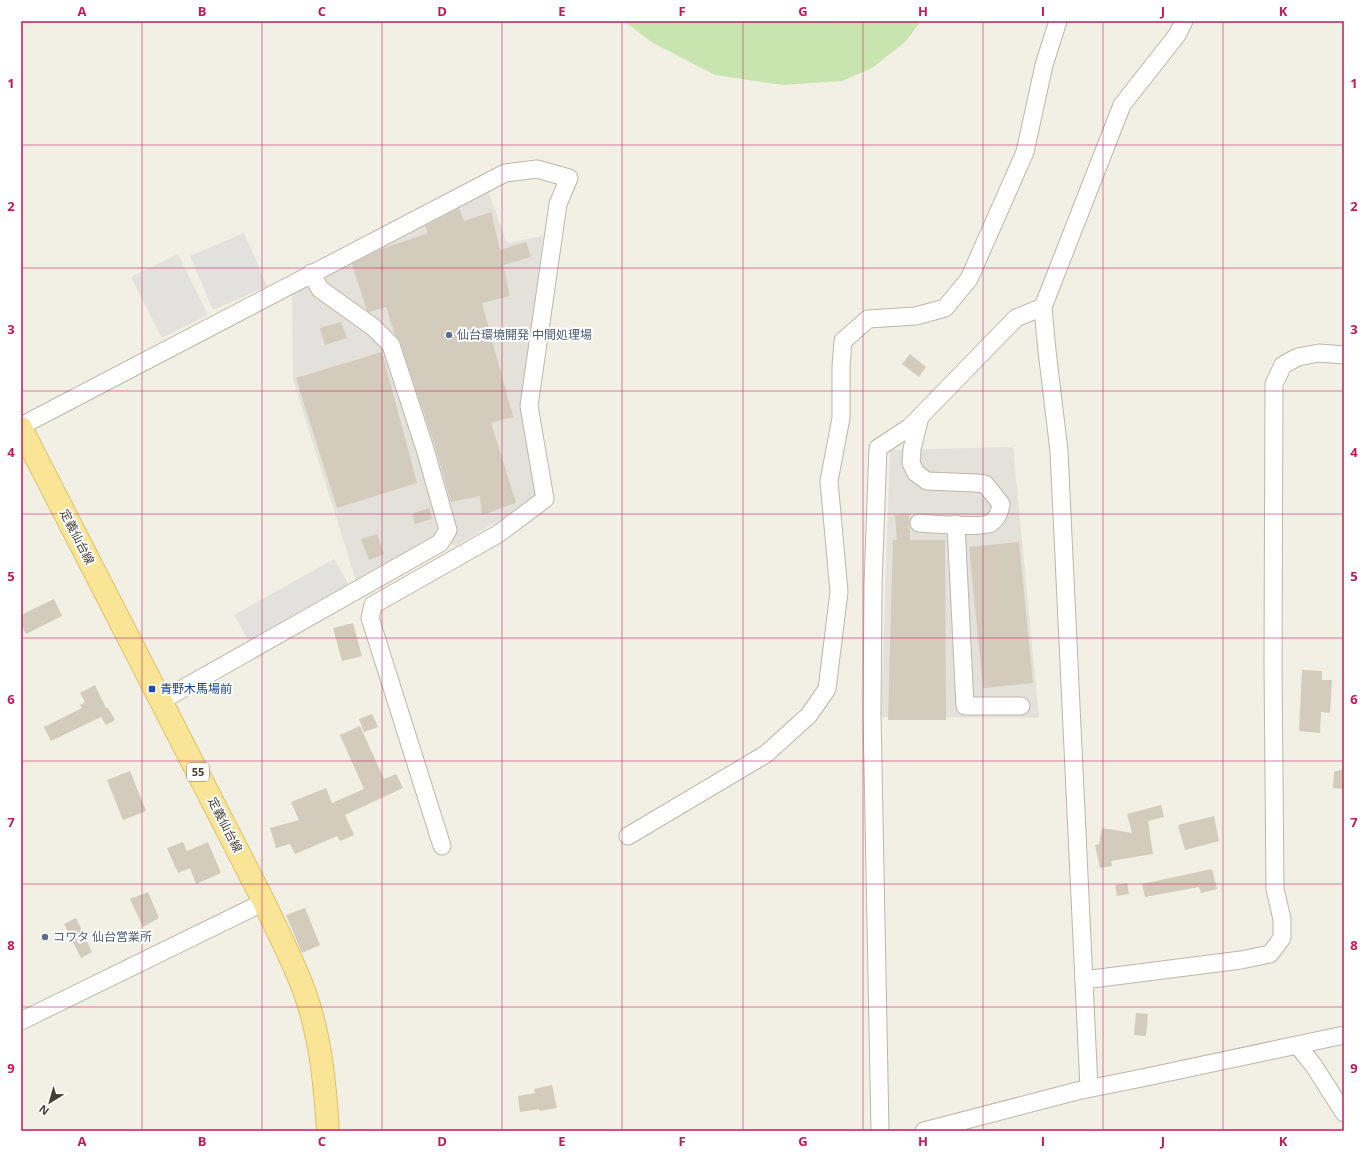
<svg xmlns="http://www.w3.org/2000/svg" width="1365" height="1152" font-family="'Open Sans','Noto Sans JP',sans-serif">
<rect width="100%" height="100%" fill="#f2efe5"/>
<g fill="#e4e0da">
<path d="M488 191 507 243 543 236 523 404 538 497 456 546 431 539 356 581 293 379 292 293Z"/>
<path d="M1013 447 1039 718 881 717 890 450Z"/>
</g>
<path fill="#c9e5af" d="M624 21H921L905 42 872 68 842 81 783 85 715 75 653 43Z"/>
<g fill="#e3e1dd">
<path d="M244 233 267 286 213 310 190 256Z"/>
<path d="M178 254 208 315 162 338 131 277Z"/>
<path d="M299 291 328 308 319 323 327 349 356 341 360 355 297 373Z"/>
<path d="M334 559 350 587 250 643 234 615Z"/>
</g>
<g fill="#d3cbbb">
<path d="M459 208 464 221 491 212 500 250 526 242 531 257 503 265 510 296 482 303 513 417 491 423 516 503 482 515 480 496 451 502 435 446 400 342 395 335 386 307 369 312 367 311 352 264 379 250 428 233 425 226Z"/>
<path d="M341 322 347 338 325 345 320 328Z"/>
<path d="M382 352 417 483 337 508 296 378Z"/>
<path d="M910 354 926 367 919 377 902 364Z"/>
<path d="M429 508 432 519 415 524 412 514Z"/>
<path d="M909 514 910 540H945L946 720H888L893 540H897L895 515Z"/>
<path d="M377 534 384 554 369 560 361 539Z"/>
<path d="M1019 542 1033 683 983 688 969 547Z"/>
<path d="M54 599 62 616 26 634 21 624V615Z"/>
<path d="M353 623 362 656 342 661 333 628Z"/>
<path d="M1302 670 1322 671V680H1332L1330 713 1321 712 1320 733 1299 731Z"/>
<path d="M95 685 106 708H108L115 720 106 725 101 717 51 741 44 727 82 708 80 705 85 702 80 693Z"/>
<path d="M372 714 378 727 364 732 359 719Z"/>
<path d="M360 726 384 779 396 774 403 788 345 815 354 835 340 841 337 836 295 854 290 844 276 848 270 828 299 820 291 802 326 788 332 803 364 789 340 735Z"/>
<path d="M1344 769V789L1333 788 1334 772Z"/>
<path d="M130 771 146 811 123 820 107 780Z"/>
<path d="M1161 805 1164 817 1148 821 1153 854 1111 861 1112 866 1100 868 1095 845 1099 844 1102 828 1132 833 1127 814Z"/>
<path d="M1214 816 1219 841 1185 850 1178 825Z"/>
<path d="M183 842 187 851 208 842 221 873 196 884 190 868 178 873 167 848Z"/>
<path d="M1212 869 1217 889 1201 893 1199 887 1145 897 1142 884Z"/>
<path d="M1127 883 1129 894 1117 896 1115 885Z"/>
<path d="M148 892 159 918 143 927 130 899Z"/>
<path d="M305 908 320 945 302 953 286 915Z"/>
<path d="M76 918 92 952 81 958 64 924Z"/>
<path d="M1136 1013 1148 1014 1146 1036 1134 1035Z"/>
<path d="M552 1085 557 1108 540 1111 539 1109 520 1112 518 1096 535 1093 534 1089Z"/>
</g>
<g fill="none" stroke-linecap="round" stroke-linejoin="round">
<defs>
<g id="minor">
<path d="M21 426 505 173 537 169 569 178 558 204 529 406 545 499 498 534 373 605 370 618 442 846"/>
<path d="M919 523C931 524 983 528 991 523 998 518 1000 512 1001 504L985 484 976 483 927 481 916 473 911 463 912 449 920 417"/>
<path d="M956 524 965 706H1021"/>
<path d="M161 701 440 543 448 530 425 449 391 345 373 327 320 289 311 273"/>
<path d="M628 836 766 754 809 715 827 689 839 592 829 481 841 418V367L843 341 868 319 916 316 945 308 969 279 1025 152 1044 65 1058 21"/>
<path d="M1084 980 1241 960 1270 954 1282 938V919L1275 889 1273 664 1274 384 1283 365 1298 357 1319 353 1344 355"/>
<path d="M21 1021 264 902"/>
<path d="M1298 1046 1314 1066 1344 1113"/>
<path d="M1089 1088 1059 451 1047 351 1043 307 1122 105 1177 35 1184 21"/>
<path d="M880 1131 872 714 873 584 878 448 910 427 1016 318 1043 307"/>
<path d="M924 1131 1077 1091 1142 1078 1344 1035"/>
</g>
<path id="major" d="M21 428 264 902C278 933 295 964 306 996 321 1040 325 1085 328 1131"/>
</defs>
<use href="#minor" stroke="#bdb7a8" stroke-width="19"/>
<use href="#major" stroke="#dec267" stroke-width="24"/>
<use href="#minor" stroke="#fff" stroke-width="17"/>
<use href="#major" stroke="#fae496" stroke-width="22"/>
</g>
<path fill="none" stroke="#c2185b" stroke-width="1" stroke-opacity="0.55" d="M142 21V1131M262 21V1131M382 21V1131M502 21V1131M622 21V1131M743 21V1131M863 21V1131M983 21V1131M1103 21V1131M1223 21V1131M21 145H1344M21 268H1344M21 391H1344M21 514H1344M21 638H1344M21 761H1344M21 884H1344M21 1007H1344"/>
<g fill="#5c6f8a" stroke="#fff" stroke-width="1.5">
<circle cx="449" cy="335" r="4"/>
<circle cx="45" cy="937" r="4"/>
</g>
<rect fill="#1a4fb4" stroke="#fff" stroke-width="1.5" x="148" y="685" width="8" height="8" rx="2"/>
<g text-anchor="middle" stroke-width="4" stroke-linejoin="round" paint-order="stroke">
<rect fill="#fff" stroke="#7c7972" stroke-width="1" x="187" y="763" width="22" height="18" rx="3"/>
<g font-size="11" font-weight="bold" fill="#443f35">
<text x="198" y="776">55</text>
</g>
<g font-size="12" fill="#4e5e75" stroke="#fff" text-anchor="start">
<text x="457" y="339">仙台環境開発 中間処理場</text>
<text x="53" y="941">コワタ 仙台営業所</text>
</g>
<g font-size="12" fill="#443f35" stroke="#fff">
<text transform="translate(77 537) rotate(63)" y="4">定義仙台線</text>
<text transform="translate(225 825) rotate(63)" y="4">定義仙台線</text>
</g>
<g font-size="12" fill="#164399" stroke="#fff" text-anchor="start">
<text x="160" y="693">青野木馬場前</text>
</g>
</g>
<rect width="1365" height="1152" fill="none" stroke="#ffffff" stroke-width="44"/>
<g transform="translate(50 1102) rotate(217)" stroke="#ffffff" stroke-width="3" paint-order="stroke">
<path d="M0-3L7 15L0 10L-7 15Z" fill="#443f35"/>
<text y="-6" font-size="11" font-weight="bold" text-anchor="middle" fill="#443f35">N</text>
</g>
<rect x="22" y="22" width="1321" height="1108" fill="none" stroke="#c2185b" stroke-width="1.5"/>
<g font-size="13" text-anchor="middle" font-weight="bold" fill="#c2185b">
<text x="82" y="16">A</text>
<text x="202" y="16">B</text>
<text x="322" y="16">C</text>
<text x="442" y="16">D</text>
<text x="562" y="16">E</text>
<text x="682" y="16">F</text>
<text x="803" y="16">G</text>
<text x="923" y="16">H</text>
<text x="1043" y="16">I</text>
<text x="1163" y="16">J</text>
<text x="1283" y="16">K</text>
<text x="11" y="88">1</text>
<text x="1354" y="88">1</text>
<text x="11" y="211">2</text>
<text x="1354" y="211">2</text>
<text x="11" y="334">3</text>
<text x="1354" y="334">3</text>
<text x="11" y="457">4</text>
<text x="1354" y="457">4</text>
<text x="11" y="581">5</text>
<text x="1354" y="581">5</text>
<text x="11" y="704">6</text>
<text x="1354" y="704">6</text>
<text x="11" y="827">7</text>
<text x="1354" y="827">7</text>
<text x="11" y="950">8</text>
<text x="1354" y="950">8</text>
<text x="11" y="1073">9</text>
<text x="1354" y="1073">9</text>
<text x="82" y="1146">A</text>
<text x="202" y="1146">B</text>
<text x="322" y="1146">C</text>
<text x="442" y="1146">D</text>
<text x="562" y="1146">E</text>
<text x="682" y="1146">F</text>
<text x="803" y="1146">G</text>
<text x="923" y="1146">H</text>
<text x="1043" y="1146">I</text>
<text x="1163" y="1146">J</text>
<text x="1283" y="1146">K</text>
</g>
</svg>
